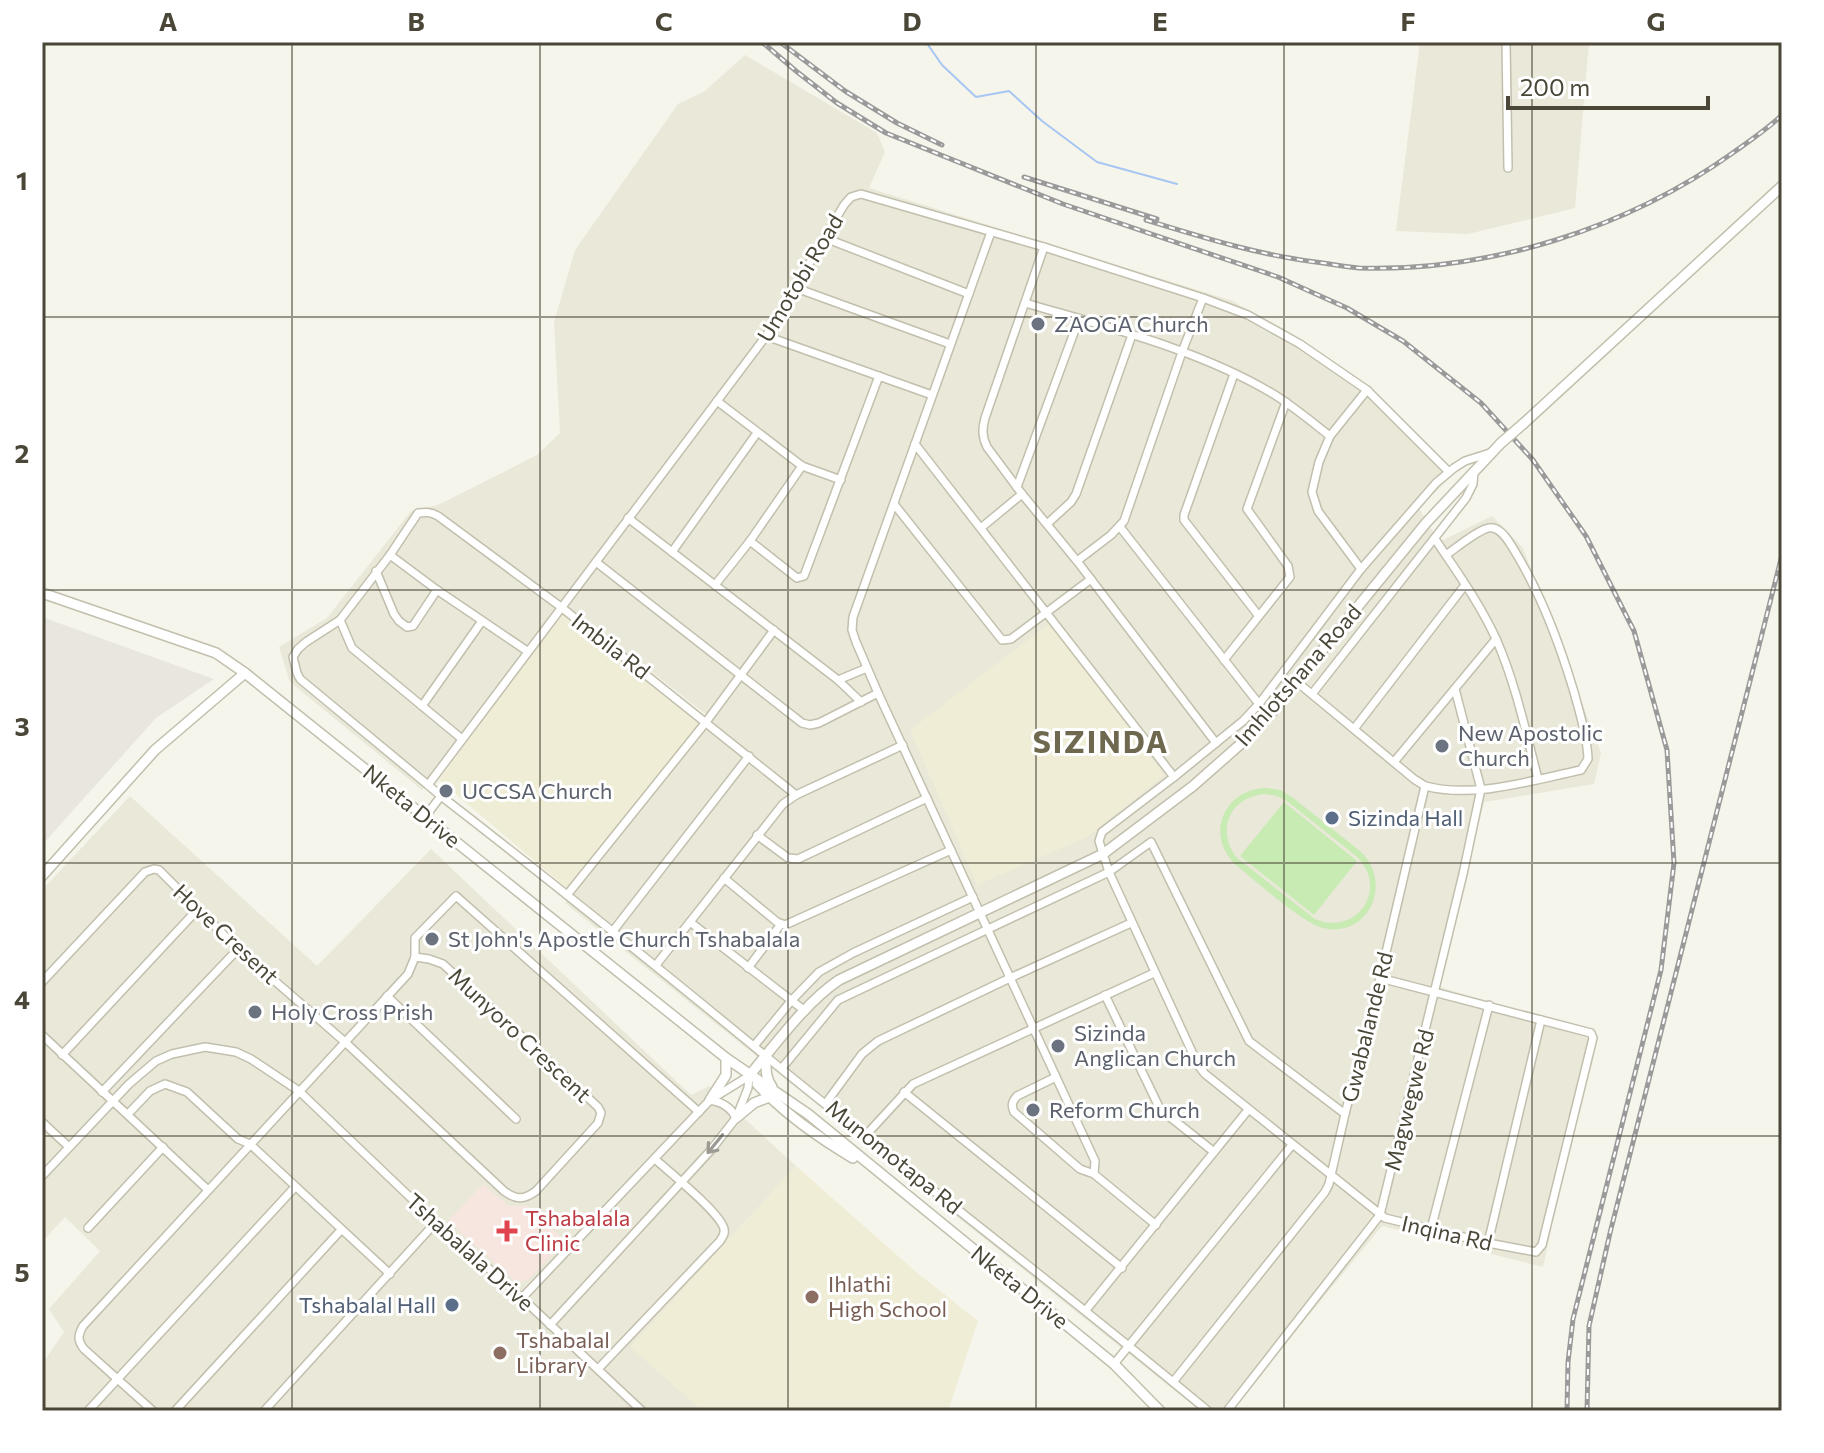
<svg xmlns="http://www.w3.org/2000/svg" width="1824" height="1453" font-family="Commissioner,sans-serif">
<rect width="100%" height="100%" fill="#f6f5eb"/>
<g fill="#eae8d9">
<path d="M1420 42H1589L1575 208 1468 234 1396 231Z"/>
<path d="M745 55 877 133 885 152 869 188 1233 301 1354 377 1451 477 1419 508 1439 542 1492 516 1523 548 1601 753 1594 784 1484 802 1440 987 1594 1033 1543 1267 1382 1226 1230 1411H1200L565 903 713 720 561 601 422 790 290 682 279 647 327 618 411 511 438 505 537 455 560 433 554 322 575 250 678 104 705 91Z"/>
<path d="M130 796 317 966 431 849 691 1095 709 1086 796 1166 631 1347 703 1411H42V1364L64 1332 49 1309 100 1251 65 1217 42 1242V890Z"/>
</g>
<path fill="#e9e6df" d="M42 617 214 679 156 718 42 845Z"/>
<g fill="#efedd5">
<path d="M561 613 699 724 569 890 439 780Z"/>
<path d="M1050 623 1164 775 1087 837 977 885 910 730Z"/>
<path d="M796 1166 916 1272 978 1321 948 1411H703L630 1347Z"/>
</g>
<path fill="#f6e6df" d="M483 1184 508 1206H528L565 1241 529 1279 517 1283 448 1221Z"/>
<g fill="#c7ebb3" fill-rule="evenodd">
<path d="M1266 788 1280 790 1292 797 1360 851C1394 882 1369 939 1323 928 1302 923 1256 881 1237 866 1204 837 1223 789 1266 788ZM1265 794 1277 796 1288 802 1356 856C1390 888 1357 937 1315 919L1236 857C1216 829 1230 797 1265 794Z"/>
<path d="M1284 802 1357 861 1314 915 1240 856Z"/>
</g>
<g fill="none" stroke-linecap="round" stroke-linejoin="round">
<path stroke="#a7c6f4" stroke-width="2" d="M926 42 942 65 976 97 1009 91 1042 121 1097 162 1177 184"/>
<defs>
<g id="minor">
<path d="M1506 42 1508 168"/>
<path d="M991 232 853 617 852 630 856 642 878 693 1095 1161 1094 1174 1156 1225"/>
<path d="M825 238 969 294"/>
<path d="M1044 247 985 418C982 429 982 437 987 447L1022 494 1077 561 1216 743"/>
<path d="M796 288 950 344"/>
<path d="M1025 303C1107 327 1201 350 1275 395 1294 407 1312 422 1330 436"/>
<path d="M766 336 932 395"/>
<path d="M1234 374 1184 515V520L1258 615"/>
<path d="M717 401 802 466 841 480"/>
<path d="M915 444 1174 777"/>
<path d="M1017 487 1079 319"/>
<path d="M894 504 1002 640 1011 639 1091 579"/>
<path d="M628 518 838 680 861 702"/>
<path d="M1047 524 1071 502 1076 494 1132 335"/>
<path d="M982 527 1022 494"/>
<path d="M1120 527 1259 704"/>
<path d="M1435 539C1457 572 1481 605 1497 641 1516 685 1526 733 1538 779"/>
<path d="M750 541 797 578 804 576 879 376"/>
<path d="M672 552 757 433"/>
<path d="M390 555 437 590 527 651"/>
<path d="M1077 561 1111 535 1124 521 1182 352 1203 298"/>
<path d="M596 562 802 723 810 725 819 723 878 693"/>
<path d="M1361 569 1318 511 1312 492 1319 462 1330 436 1367 390"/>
<path d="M376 571 394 614 399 621 407 627 413 626 437 590"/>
<path d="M715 585 750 541 802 466"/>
<path d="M340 620 352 648 462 739"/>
<path d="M1224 660 1290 577 1288 566 1247 509 1286 402"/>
<path d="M838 680 867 668"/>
<path d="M1312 694 1466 498 1473 484 1474 472"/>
<path d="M422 706 482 621"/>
<path d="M1354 729 1465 585"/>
<path d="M1394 762 1496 639"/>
<path d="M428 785 300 679 297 673 293 657 298 649 306 642 340 620 390 555 418 513C426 512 431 512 438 516L561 607 796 795"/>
<path d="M1425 786C1474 799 1533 780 1581 770L1588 759C1587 736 1580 714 1574 692 1560 645 1543 598 1517 555 1512 547 1504 530 1493 528 1483 525 1455 549 1446 555"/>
<path d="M441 796C552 882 660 969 768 1058 914 1177 1064 1291 1208 1411"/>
<path d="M425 817 441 796 428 785 766 336 844 205 851 197 861 194 1044 247 1203 298 1248 315 1300 344 1367 390 1449 472"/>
<path d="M757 835 788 858 798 859 927 798"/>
<path d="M724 878 777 922 785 925 951 850"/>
<path d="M567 895 706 722 774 630"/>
<path d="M690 922 805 1011"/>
<path d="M613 931 749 756"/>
<path d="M656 965 783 804 796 795 903 745"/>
<path d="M748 968 781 924"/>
<path d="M1380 978 1591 1033 1593 1038 1542 1245 1536 1252 1488 1243 1385 1218 1205 1074 1198 1065 1109 872 1099 841 1102 832 1174 777 1243 721 1259 704 1361 569 1436 483 1454 468 1465 461 1490 453"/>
<path d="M42 982 145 872 154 869 159 870 238 949 345 1042 504 1191C516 1200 524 1200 536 1191L598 1123 601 1113 598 1107 443 964 429 959 415 957"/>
<path d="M1105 995 1160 1109 1214 1152"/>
<path d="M387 996 516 1119"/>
<path d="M42 1035 207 1189"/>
<path d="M754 1046 791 1001 819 972 853 953 973 897"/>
<path d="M62 1055 197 910"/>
<path d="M782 1068 838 1000 1109 872 1151 842 1249 1041 1345 1114"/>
<path d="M1056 1077 1017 1096C1012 1102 1011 1105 1014 1112L1080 1169 1094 1174"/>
<path d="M102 1092 238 949"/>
<path d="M904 1092 1122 1268"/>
<path d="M710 1100C722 1102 731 1107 736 1118"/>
<path d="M826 1103 862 1054 878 1041 1010 978 1131 923"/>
<path d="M128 1114 150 1091 165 1084 187 1092 238 1139 250 1144 390 1274"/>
<path d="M42 1122 69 1147"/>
<path d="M866 1135 913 1084 1154 973"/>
<path d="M42 1176 129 1084 156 1061 172 1054 205 1047 236 1052 251 1059 299 1091 436 1222 522 1298 642 1411"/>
<path d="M88 1228 163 1147"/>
<path d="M1431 1229 1489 1005"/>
<path d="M1488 1243 1541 1020"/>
<path d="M522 1298 710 1100 749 1076"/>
<path d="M1086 1310 1248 1110"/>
<path d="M550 1325 711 1150 736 1118 748 1088 749 1076"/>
<path d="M1114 1364 1292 1145"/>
<path d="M598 1369 720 1241C723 1236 725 1234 724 1229 721 1213 669 1172 655 1159"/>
<path d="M1173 1382 1325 1192 1329 1184 1345 1114 1380 978 1425 786 1414 779 1297 682"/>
<path d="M88 1411 295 1187"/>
<path d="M153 1411 84 1349C77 1340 78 1335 83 1326L408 974 415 957V938L456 896 699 1112"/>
<path d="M175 1411 341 1230"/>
<path d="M264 1411 436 1222"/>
<path d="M1227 1411 1380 1215 1463 874 1481 789 1455 689"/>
</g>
<g id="tertiary">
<path d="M1523 424 1782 186"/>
<path d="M42 593 216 653 245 673 726 1058 808 1114 1114 1364 1160 1411"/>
<path d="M42 876 155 750 245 673"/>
<path d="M766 1056C766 1068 765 1077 772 1087"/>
<path d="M749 1076C775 1045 806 1002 839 980L1103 854 1193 786 1244 741 1272 712 1426 523 1501 443"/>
<path d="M757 1084C784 1113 819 1138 853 1158"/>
<path d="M710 1100 726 1075V1058"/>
<path d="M736 1118 754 1103 769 1097"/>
</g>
</defs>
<use href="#minor" stroke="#c2bfad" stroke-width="10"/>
<use href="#tertiary" stroke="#c2bfad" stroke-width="12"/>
<use href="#minor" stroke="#fff" stroke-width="7"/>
<use href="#tertiary" stroke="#fff" stroke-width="9"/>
<defs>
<g id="rail">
<path d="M762 42 796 71 837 103 886 133 1063 204 1278 277 1347 308 1403 341 1481 403 1533 460 1586 536 1634 631 1667 750 1674 863 1661 970 1573 1319 1568 1362 1567 1411"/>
<path d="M780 42 845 91 897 123 942 145"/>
<path d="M1024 177 1157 219"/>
<path d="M1146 220C1205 238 1262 256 1323 263 1335 265 1347 267 1359 268 1490 272 1628 228 1734 152 1751 140 1767 129 1782 115"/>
<path d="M1587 1411 1589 1326 1610 1233 1782 555"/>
</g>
</defs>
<use href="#rail" stroke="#9a9a9a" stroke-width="5"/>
<use href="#rail" stroke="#fff" stroke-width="2" stroke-dasharray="6" stroke-linecap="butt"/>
<defs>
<path id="tertiary-bridge" d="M1501 443 1523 424"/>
</defs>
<use href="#tertiary-bridge" stroke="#c2bfad" stroke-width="12" stroke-linecap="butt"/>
<use href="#tertiary-bridge" stroke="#fff" stroke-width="9"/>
</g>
<defs><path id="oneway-shaft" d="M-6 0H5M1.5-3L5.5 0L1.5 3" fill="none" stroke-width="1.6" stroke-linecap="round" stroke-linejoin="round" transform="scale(2)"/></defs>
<use stroke="#9c9a92" href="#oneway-shaft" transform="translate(715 1144) rotate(129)"/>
<path fill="none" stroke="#4b4738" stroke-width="2" stroke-opacity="0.55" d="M292 42V1411M540 42V1411M788 42V1411M1036 42V1411M1284 42V1411M1532 42V1411M42 317H1782M42 590H1782M42 863H1782M42 1136H1782"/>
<g fill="#6b7280" stroke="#fff" stroke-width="3">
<circle cx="1038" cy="324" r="8"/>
<circle cx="1442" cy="746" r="8"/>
<circle cx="446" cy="791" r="8"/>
<circle cx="432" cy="939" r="8"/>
<circle cx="255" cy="1012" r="8"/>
<circle cx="1058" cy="1046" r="8"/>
<circle cx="1033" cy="1110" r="8"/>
</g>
<g fill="#5c6f8a" stroke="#fff" stroke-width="3">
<circle cx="1332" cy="818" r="8"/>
<circle cx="452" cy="1305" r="8"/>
</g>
<path fill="#e0444e" stroke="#fff" stroke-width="3" d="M503 1219h8v8h8v8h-8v8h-8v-8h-8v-8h8z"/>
<g fill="#8d6e63" stroke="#fff" stroke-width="3">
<circle cx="812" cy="1297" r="8"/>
<circle cx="500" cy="1353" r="8"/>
</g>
<g text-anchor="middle" stroke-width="6" stroke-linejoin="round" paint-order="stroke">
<g font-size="22" fill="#4b4738" stroke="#fff">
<text transform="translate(800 278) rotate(-59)" y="8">Umotobi Road</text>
<text transform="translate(611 646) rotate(38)" y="8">Imbila Rd</text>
<text transform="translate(1298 675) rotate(-49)" y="8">Imhlotshana Road</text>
<text transform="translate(412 806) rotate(39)" y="8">Nketa Drive</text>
<text transform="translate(226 934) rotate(43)" y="8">Hove Cresent</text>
<text transform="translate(1367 1027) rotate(-76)" y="8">Gwabalande Rd</text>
<text transform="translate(520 1035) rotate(43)" y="8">Munyoro Crescent</text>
<text transform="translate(1409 1100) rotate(-76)" y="8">Magwegwe Rd</text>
<text transform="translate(894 1157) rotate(39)" y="8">Munomotapa Rd</text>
<text transform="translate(1447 1233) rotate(13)" y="8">Inqina Rd</text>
<text transform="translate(470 1252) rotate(42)" y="8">Tshabalala Drive</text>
<text transform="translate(1020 1287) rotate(39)" y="8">Nketa Drive</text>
</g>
<g font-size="22" fill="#5b616d" stroke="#fff" text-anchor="start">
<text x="1054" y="332">ZAOGA Church</text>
<text x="1458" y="741">New Apostolic<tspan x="1458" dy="25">Church</tspan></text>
<text x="462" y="799">UCCSA Church</text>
<text x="448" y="947">St John's Apostle Church Tshabalala</text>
<text x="271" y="1020">Holy Cross Prish</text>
<text x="1074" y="1041">Sizinda<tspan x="1074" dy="25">Anglican Church</tspan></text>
<text x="1049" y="1118">Reform Church</text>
</g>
<g font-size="22" fill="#4e5e75" stroke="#fff" text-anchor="start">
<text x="1348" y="826">Sizinda Hall</text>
<text x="436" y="1313" text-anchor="end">Tshabalal Hall</text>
</g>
<g font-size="22" fill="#be3a42" stroke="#fff" text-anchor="start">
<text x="525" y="1226">Tshabalala<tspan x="525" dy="25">Clinic</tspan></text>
</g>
<g font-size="22" fill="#785e54" stroke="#fff" text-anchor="start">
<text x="828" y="1292">Ihlathi<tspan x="828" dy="25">High School</tspan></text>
<text x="516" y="1348">Tshabalal<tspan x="516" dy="25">Library</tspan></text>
</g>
<g font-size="30" font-weight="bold" letter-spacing="2" fill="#6e684f" stroke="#fff">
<text x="1101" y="753">SIZINDA</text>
</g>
</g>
<rect width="1824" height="1453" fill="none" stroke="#ffffff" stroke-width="88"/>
<path d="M1508 96v12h200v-12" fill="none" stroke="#4b4738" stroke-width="4"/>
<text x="1520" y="96" font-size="24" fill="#4b4738" stroke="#ffffff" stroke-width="6" paint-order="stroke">200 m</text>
<rect x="44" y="44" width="1736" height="1365" fill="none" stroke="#4b4738" stroke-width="3"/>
<g font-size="26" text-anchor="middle" font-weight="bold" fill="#4b4738">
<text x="168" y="31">A</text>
<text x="416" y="31">B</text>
<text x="664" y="31">C</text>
<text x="912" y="31">D</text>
<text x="1160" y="31">E</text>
<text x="1408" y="31">F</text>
<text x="1656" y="31">G</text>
<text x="22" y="190">1</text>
<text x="22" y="463">2</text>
<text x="22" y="736">3</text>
<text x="22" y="1009">4</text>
<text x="22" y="1282">5</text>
</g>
</svg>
